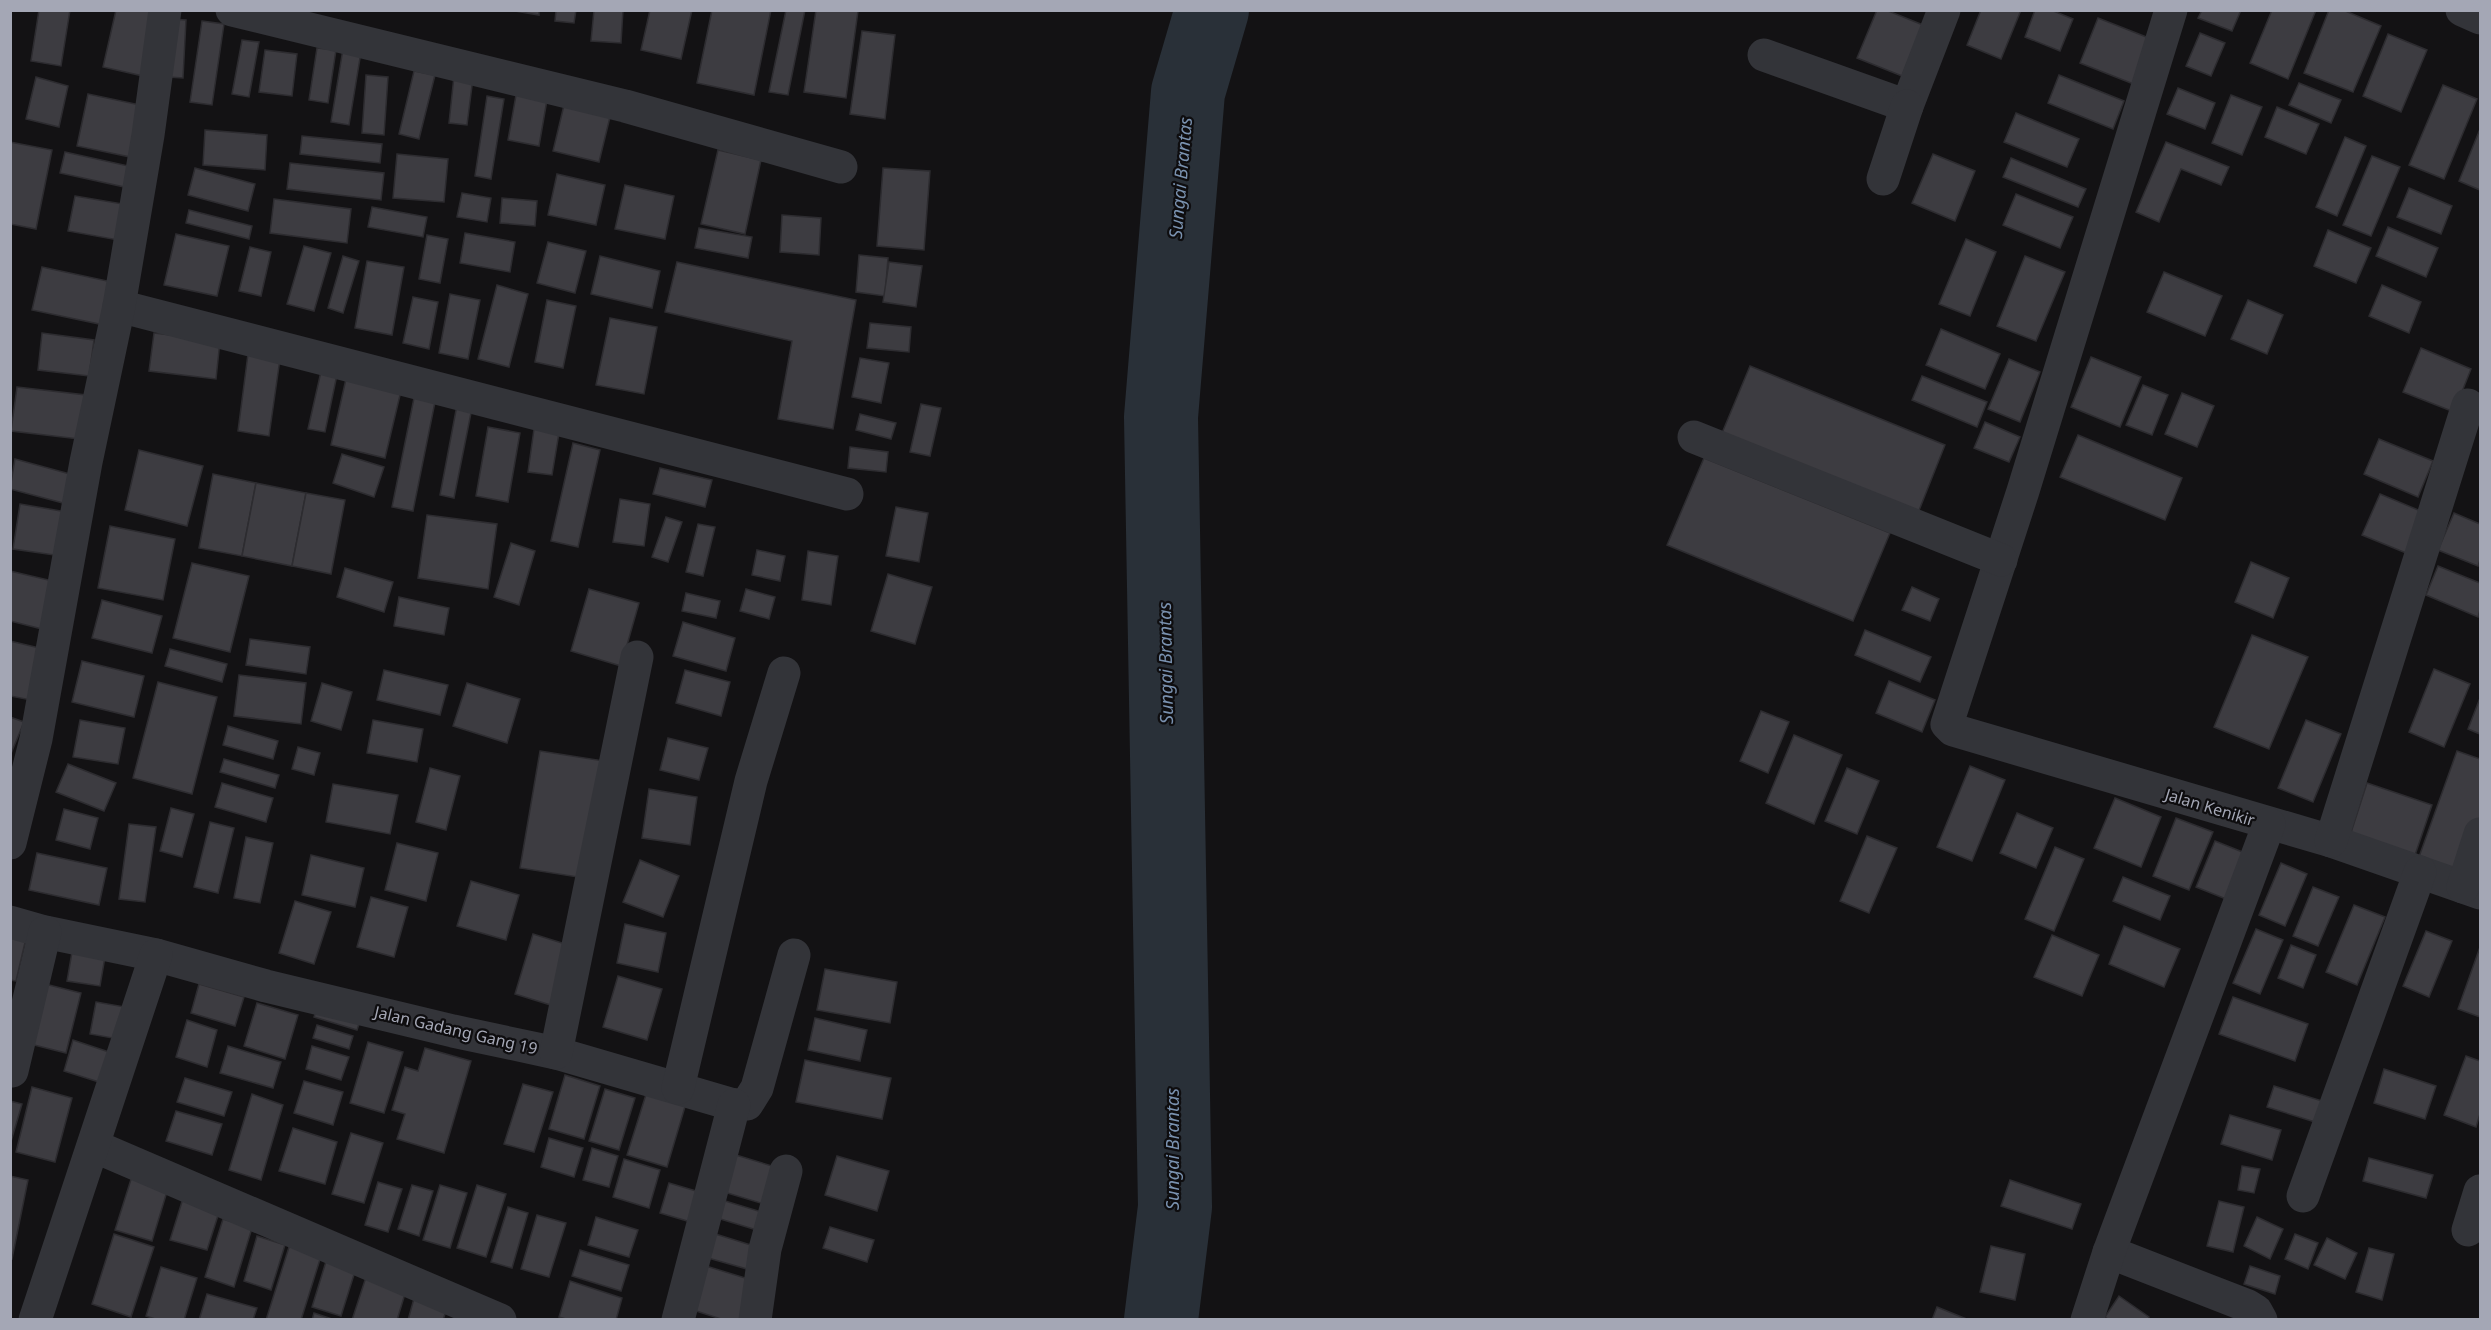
<svg xmlns="http://www.w3.org/2000/svg" width="2491" height="1330" font-family="'Noto Sans',sans-serif">
<rect width="100%" height="100%" fill="#131214"/>
<g fill="none" stroke-linecap="round" stroke-linejoin="round">
<path stroke="#293038" stroke-width="74" d="M1161 1320 1175 1207 1161 417 1188 92 1212 10"/>
</g>
<g fill="#3d3c41" stroke="#2d2c30" stroke-width="1.5">
<path d="M39 10H70L61 66 31 61Z"/>
<path d="M116 10H157L143 76 103 67Z"/>
<path d="M509 10H539V15Z"/>
<path d="M556 10H576L574 23 555 21Z"/>
<path d="M594 10H623L621 43 591 41Z"/>
<path d="M650 10H692L681 59 641 50Z"/>
<path d="M712 10H771L754 95 697 83Z"/>
<path d="M786 10H805L788 95 769 92Z"/>
<path d="M816 10 858 11 846 98 804 92Z"/>
<path d="M1877 10H1886L1923 25 1902 76 1857 58Z"/>
<path d="M1981 10H2021L2001 59 1967 45Z"/>
<path d="M2035 10H2051L2073 19 2060 51 2025 37Z"/>
<path d="M2202 10H2241L2232 31 2198 18Z"/>
<path d="M2272 10H2316L2288 79 2250 63Z"/>
<path d="M2329 10H2343L2381 26 2353 92 2304 73Z"/>
<path d="M2098 18 2154 40 2136 85 2080 63Z"/>
<path d="M171 19 186 20 183 78 168 77Z"/>
<path d="M202 21 224 24 212 105 190 102Z"/>
<path d="M862 31 895 35 885 119 850 114Z"/>
<path d="M2200 33 2225 43 2211 76 2186 66Z"/>
<path d="M2388 34 2427 50 2401 112 2363 96Z"/>
<path d="M242 40 259 42 249 97 232 94Z"/>
<path d="M317 48 336 50 328 103 309 100Z"/>
<path d="M343 49 361 52 349 125 331 122Z"/>
<path d="M265 50 297 54 292 96 259 92Z"/>
<path d="M414 71 435 75 419 139 399 134Z"/>
<path d="M366 75 388 77 384 135 362 133Z"/>
<path d="M2059 75 2124 101 2113 129 2048 103Z"/>
<path d="M454 76 473 78 467 125 449 123Z"/>
<path d="M36 77 68 86 59 127 26 119Z"/>
<path d="M2299 83 2341 100 2331 123 2289 105Z"/>
<path d="M2443 85 2477 99 2444 179 2409 165Z"/>
<path d="M2178 88 2215 103 2205 129 2167 114Z"/>
<path d="M88 94 145 106 135 158 77 146Z"/>
<path d="M516 95 547 100 539 146 508 140Z"/>
<path d="M2231 95 2262 107 2242 155 2212 143Z"/>
<path d="M487 96 504 99 491 179 475 176Z"/>
<path d="M565 101 611 113 599 162 553 151Z"/>
<path d="M2277 107 2319 124 2306 154 2265 137Z"/>
<path d="M2016 113 2079 139 2067 167 2004 142Z"/>
<path d="M2480 129V190L2459 181Z"/>
<path d="M205 130 267 135 265 170 203 165Z"/>
<path d="M302 136 382 144 380 163 300 154Z"/>
<path d="M2345 137 2366 146 2337 216 2316 207Z"/>
<path d="M10 142 52 150 36 229 10 224Z"/>
<path d="M2166 142 2229 167 2221 185 2181 169 2159 222 2136 212Z"/>
<path d="M718 150 761 160 745 234 701 224Z"/>
<path d="M65 152 133 167 129 188 60 173Z"/>
<path d="M397 154 448 159 444 202 393 198Z"/>
<path d="M1933 154 1975 171 1955 221 1912 203Z"/>
<path d="M2372 156 2400 167 2371 236 2343 225Z"/>
<path d="M2011 158 2086 189 2078 207 2003 177Z"/>
<path d="M290 163 384 173 381 200 287 189Z"/>
<path d="M195 168 255 184 248 211 188 195Z"/>
<path d="M883 168 930 171 924 250 877 246Z"/>
<path d="M557 174 605 185 596 225 548 215Z"/>
<path d="M625 185 674 196 665 239 615 229Z"/>
<path d="M2409 188 2452 206 2441 234 2397 217Z"/>
<path d="M462 193 491 198 487 222 457 217Z"/>
<path d="M2016 194 2073 217 2060 248 2003 225Z"/>
<path d="M75 196 135 206 129 242 68 231Z"/>
<path d="M502 198 537 201 535 226 500 223Z"/>
<path d="M274 199 351 209 347 243 270 233Z"/>
<path d="M372 207 427 217 423 237 368 227Z"/>
<path d="M189 210 252 226 249 239 186 223Z"/>
<path d="M782 215 821 218 819 255 780 252Z"/>
<path d="M2388 227 2438 248 2426 277 2376 256Z"/>
<path d="M699 228 752 237 748 258 695 248Z"/>
<path d="M2328 230 2371 248 2356 283 2314 266Z"/>
<path d="M465 233 515 242 510 272 460 263Z"/>
<path d="M176 234 229 246 217 296 164 285Z"/>
<path d="M427 235 448 239 440 283 419 279Z"/>
<path d="M1966 239 1996 252 1970 316 1939 304Z"/>
<path d="M548 242 586 251 575 293 537 283Z"/>
<path d="M304 246 331 253 314 311 287 304Z"/>
<path d="M250 247 271 252 261 296 239 291Z"/>
<path d="M859 255 888 258 885 296 856 292Z"/>
<path d="M343 256 359 261 343 313 328 308Z"/>
<path d="M600 256 660 271 652 308 591 294Z"/>
<path d="M2025 256 2065 272 2036 341 1997 326Z"/>
<path d="M367 261 404 267 392 335 355 328Z"/>
<path d="M677 262 856 300 833 429 778 419 792 341 665 312Z"/>
<path d="M889 262 922 266 916 307 883 302Z"/>
<path d="M42 267 112 282 104 325 32 310Z"/>
<path d="M2164 272 2222 296 2205 336 2147 312Z"/>
<path d="M497 285 528 294 509 367 478 359Z"/>
<path d="M2382 285 2421 302 2409 333 2369 316Z"/>
<path d="M450 294 480 300 468 359 439 353Z"/>
<path d="M413 297 438 302 429 349 403 343Z"/>
<path d="M547 300 576 306 563 368 535 362Z"/>
<path d="M2248 300 2283 315 2267 354 2231 339Z"/>
<path d="M610 318 657 327 644 394 596 385Z"/>
<path d="M870 323 911 327 909 352 867 348Z"/>
<path d="M1941 329 2000 354 1985 389 1926 365Z"/>
<path d="M42 333 94 340 89 376 38 370Z"/>
<path d="M154 333 220 341 216 379 149 371Z"/>
<path d="M2421 348 2471 369 2454 412 2403 392Z"/>
<path d="M248 354 280 359 269 436 238 431Z"/>
<path d="M2091 357 2141 377 2120 427 2071 407Z"/>
<path d="M860 358 889 363 881 403 852 397Z"/>
<path d="M2009 359 2040 372 2020 422 1988 409Z"/>
<path d="M1750 366 1945 445 1918 513 1722 433Z"/>
<path d="M322 367 338 370 325 432 308 429Z"/>
<path d="M1922 376 1987 402 1977 427 1912 400Z"/>
<path d="M346 379 401 391 385 458 331 445Z"/>
<path d="M2143 385 2168 395 2152 435 2126 425Z"/>
<path d="M17 387 86 395 79 439 11 431Z"/>
<path d="M2182 393 2214 406 2197 447 2165 434Z"/>
<path d="M414 398 435 402 413 511 392 507Z"/>
<path d="M921 404 941 408 930 456 910 452Z"/>
<path d="M457 405 472 408 454 498 440 495Z"/>
<path d="M860 414 896 423 891 439 856 430Z"/>
<path d="M1985 422 2020 437 2009 462 1974 448Z"/>
<path d="M488 427 520 433 508 502 476 496Z"/>
<path d="M534 429 559 433 552 475 528 472Z"/>
<path d="M2078 435 2182 478 2165 520 2060 477Z"/>
<path d="M2379 439 2433 461 2418 497 2364 474Z"/>
<path d="M573 443 600 450 578 547 551 541Z"/>
<path d="M850 447 888 452 886 472 848 468Z"/>
<path d="M139 450 203 466 187 526 125 510Z"/>
<path d="M342 454 384 467 374 497 333 483Z"/>
<path d="M1704 458 1890 533 1853 621 1667 545Z"/>
<path d="M15 459 70 474 63 503 10 489Z"/>
<path d="M660 468 712 480 705 507 653 494Z"/>
<path d="M213 474 256 483 242 556 199 548Z"/>
<path d="M256 483 306 493 292 566 242 556Z"/>
<path d="M306 493 345 500 331 574 292 566Z"/>
<path d="M2380 494 2423 512 2406 553 2362 535Z"/>
<path d="M620 499 650 504 644 546 613 542Z"/>
<path d="M20 504 67 512 61 556 13 549Z"/>
<path d="M896 507 928 513 919 562 886 556Z"/>
<path d="M2454 513 2480 524V560L2478 566 2438 550Z"/>
<path d="M427 515 497 524 488 589 418 578Z"/>
<path d="M666 517 682 522 668 562 652 557Z"/>
<path d="M698 524 715 527 703 576 686 572Z"/>
<path d="M110 526 175 539 163 600 98 588Z"/>
<path d="M511 543 535 551 519 605 494 597Z"/>
<path d="M757 550 785 556 780 581 752 575Z"/>
<path d="M808 551 838 556 831 605 802 600Z"/>
<path d="M2251 562 2289 578 2273 618 2235 602Z"/>
<path d="M192 563 249 576 230 652 173 638Z"/>
<path d="M2438 566 2480 583V610L2478 617 2426 595Z"/>
<path d="M345 568 393 582 384 612 337 597Z"/>
<path d="M10 571 57 582 46 630 10 621Z"/>
<path d="M888 574 932 587 915 644 871 631Z"/>
<path d="M1912 587 1939 599 1930 621 1902 610Z"/>
<path d="M589 589 639 603 621 666 571 651Z"/>
<path d="M746 589 775 597 769 619 740 611Z"/>
<path d="M686 593 720 601 716 618 682 611Z"/>
<path d="M399 597 449 608 444 635 394 626Z"/>
<path d="M102 600 162 616 152 653 92 638Z"/>
<path d="M683 622 735 638 726 671 673 656Z"/>
<path d="M1865 630 1931 657 1920 682 1855 655Z"/>
<path d="M2252 635 2308 657 2269 749 2214 727Z"/>
<path d="M250 639 310 647 306 674 246 665Z"/>
<path d="M10 641 48 650 36 701 10 696Z"/>
<path d="M170 649 227 664 222 682 165 666Z"/>
<path d="M82 661 144 676 134 717 72 702Z"/>
<path d="M2434 669 2470 684 2444 747 2409 732Z"/>
<path d="M384 670 448 685 440 715 377 700Z"/>
<path d="M685 670 730 682 721 716 676 703Z"/>
<path d="M239 675 306 683 301 724 234 716Z"/>
<path d="M1889 681 1935 700 1922 732 1876 713Z"/>
<path d="M158 682 217 697 192 794 133 778Z"/>
<path d="M322 683 352 692 341 730 311 721Z"/>
<path d="M467 683 520 699 507 743 453 726Z"/>
<path d="M2480 698V734L2468 729Z"/>
<path d="M1761 711 1789 722 1768 773 1740 761Z"/>
<path d="M10 717 24 722 10 756Z"/>
<path d="M80 720 125 728 118 764 73 757Z"/>
<path d="M373 720 423 729 417 762 367 753Z"/>
<path d="M2306 720 2341 734 2313 802 2278 788Z"/>
<path d="M228 726 278 741 273 759 223 745Z"/>
<path d="M1794 735 1842 755 1814 824 1766 803Z"/>
<path d="M668 738 708 748 699 780 660 770Z"/>
<path d="M298 747 320 753 314 775 292 769Z"/>
<path d="M540 751 604 761 584 878 520 868Z"/>
<path d="M2457 751 2480 759V826L2460 884 2415 868Z"/>
<path d="M224 759 279 775 275 788 220 772Z"/>
<path d="M68 764 116 783 104 811 56 792Z"/>
<path d="M1970 766 2005 780 1972 861 1937 847Z"/>
<path d="M430 768 460 776 446 830 416 822Z"/>
<path d="M1847 768 1879 781 1857 834 1825 821Z"/>
<path d="M222 783 273 798 266 822 215 807Z"/>
<path d="M2367 783 2432 805 2411 867 2347 845Z"/>
<path d="M333 784 398 795 390 834 326 822Z"/>
<path d="M649 789 697 797 690 845 642 838Z"/>
<path d="M2115 798 2161 817 2141 867 2094 848Z"/>
<path d="M171 808 194 814 182 857 160 851Z"/>
<path d="M64 809 98 818 90 849 56 840Z"/>
<path d="M2017 813 2053 828 2036 868 2000 853Z"/>
<path d="M2176 818 2213 832 2189 890 2153 876Z"/>
<path d="M210 822 234 828 218 893 194 887Z"/>
<path d="M129 824 156 827 145 902 119 899Z"/>
<path d="M1867 836 1897 848 1869 913 1840 901Z"/>
<path d="M246 837 273 843 260 903 234 898Z"/>
<path d="M2215 841 2250 855 2231 901 2196 887Z"/>
<path d="M397 843 438 853 426 901 385 890Z"/>
<path d="M2055 847 2084 859 2054 931 2025 919Z"/>
<path d="M37 853 107 868 99 905 29 890Z"/>
<path d="M311 855 364 868 355 907 302 895Z"/>
<path d="M640 860 679 876 663 917 623 902Z"/>
<path d="M2281 863 2307 874 2285 926 2259 915Z"/>
<path d="M2123 877 2170 896 2160 920 2113 901Z"/>
<path d="M471 881 519 895 506 940 457 926Z"/>
<path d="M2313 887 2339 897 2318 946 2293 936Z"/>
<path d="M371 897 408 907 394 957 357 947Z"/>
<path d="M295 901 331 912 314 964 279 953Z"/>
<path d="M2354 905 2385 917 2357 985 2326 972Z"/>
<path d="M625 924 666 933 658 972 617 963Z"/>
<path d="M2124 926 2180 949 2164 987 2109 964Z"/>
<path d="M2256 929 2283 940 2260 994 2233 983Z"/>
<path d="M10 931 27 934 16 981 10 980Z"/>
<path d="M2426 931 2452 941 2429 997 2403 986Z"/>
<path d="M533 934 575 947 557 1007 515 994Z"/>
<path d="M2052 935 2099 955 2082 996 2034 977Z"/>
<path d="M2291 945 2316 955 2303 988 2278 978Z"/>
<path d="M2480 947V1017L2458 1009Z"/>
<path d="M72 952 105 957 100 986 67 981Z"/>
<path d="M825 969 897 982 890 1023 817 1010Z"/>
<path d="M618 976 662 989 647 1040 603 1027Z"/>
<path d="M45 984 81 993 66 1053 30 1044Z"/>
<path d="M199 984 244 997 235 1026 191 1013Z"/>
<path d="M2233 997 2308 1024 2295 1061 2219 1034Z"/>
<path d="M96 1002 125 1007 118 1039 90 1034Z"/>
<path d="M257 1003 298 1015 285 1059 244 1046Z"/>
<path d="M319 1003 362 1015 357 1030 314 1017Z"/>
<path d="M815 1018 867 1030 860 1061 808 1050Z"/>
<path d="M187 1020 217 1030 207 1067 176 1057Z"/>
<path d="M317 1025 353 1036 349 1049 313 1038Z"/>
<path d="M73 1040 112 1053 102 1083 64 1071Z"/>
<path d="M368 1042 403 1052 384 1113 350 1103Z"/>
<path d="M228 1046 281 1062 273 1088 220 1073Z"/>
<path d="M312 1046 349 1057 341 1080 306 1069Z"/>
<path d="M425 1048 471 1061 444 1153 397 1139 405 1114 392 1110 405 1067 418 1071Z"/>
<path d="M2466 1056 2480 1061V1114L2476 1127 2444 1115Z"/>
<path d="M805 1060 891 1078 882 1119 796 1102Z"/>
<path d="M2384 1069 2436 1086 2425 1119 2374 1103Z"/>
<path d="M565 1075 600 1086 584 1139 549 1129Z"/>
<path d="M185 1078 232 1092 224 1116 177 1102Z"/>
<path d="M304 1081 343 1092 333 1125 294 1113Z"/>
<path d="M523 1084 553 1092 534 1152 504 1144Z"/>
<path d="M2274 1086 2322 1101 2315 1122 2267 1107Z"/>
<path d="M32 1087 72 1098 55 1162 16 1152Z"/>
<path d="M648 1088 687 1100 667 1167 627 1155Z"/>
<path d="M605 1089 635 1098 619 1150 589 1141Z"/>
<path d="M252 1094 283 1105 261 1180 229 1170Z"/>
<path d="M10 1101 22 1104 10 1145Z"/>
<path d="M176 1111 222 1124 212 1155 166 1141Z"/>
<path d="M2230 1115 2281 1130 2272 1160 2221 1144Z"/>
<path d="M293 1128 337 1142 325 1184 279 1171Z"/>
<path d="M351 1133 383 1143 364 1203 332 1194Z"/>
<path d="M549 1138 583 1148 574 1177 541 1167Z"/>
<path d="M592 1148 618 1156 609 1187 583 1180Z"/>
<path d="M736 1155 782 1169 771 1206 724 1192Z"/>
<path d="M837 1156 889 1171 877 1211 825 1195Z"/>
<path d="M2369 1158 2433 1175 2426 1198 2363 1181Z"/>
<path d="M624 1159 660 1170 649 1208 613 1197Z"/>
<path d="M2242 1166 2260 1169 2254 1193 2238 1190Z"/>
<path d="M133 1173 169 1185 152 1241 115 1230Z"/>
<path d="M10 1176 28 1180 12 1259 10 1258Z"/>
<path d="M2010 1180 2081 1204 2072 1229 2001 1206Z"/>
<path d="M378 1182 402 1189 388 1232 365 1225Z"/>
<path d="M669 1183 703 1193 694 1223 660 1213Z"/>
<path d="M412 1185 433 1191 419 1236 398 1229Z"/>
<path d="M440 1185 467 1193 450 1248 423 1240Z"/>
<path d="M477 1185 506 1194 486 1257 457 1248Z"/>
<path d="M185 1192 222 1203 207 1250 170 1240Z"/>
<path d="M722 1200 765 1213 760 1231 717 1218Z"/>
<path d="M2219 1201 2244 1207 2233 1252 2207 1246Z"/>
<path d="M508 1207 528 1213 512 1268 491 1262Z"/>
<path d="M537 1215 566 1223 549 1277 521 1269Z"/>
<path d="M596 1217 638 1230 629 1257 588 1245Z"/>
<path d="M2257 1217 2283 1229 2270 1259 2244 1246Z"/>
<path d="M223 1219 252 1228 234 1287 205 1277Z"/>
<path d="M830 1227 874 1240 867 1262 823 1248Z"/>
<path d="M709 1232 754 1246 747 1269 701 1256Z"/>
<path d="M114 1234 154 1247 131 1317 92 1304Z"/>
<path d="M2295 1234 2318 1243 2308 1269 2285 1259Z"/>
<path d="M257 1236 285 1245 271 1290 244 1281Z"/>
<path d="M2327 1238 2357 1253 2345 1279 2314 1265Z"/>
<path d="M290 1244 322 1253 301 1320H266Z"/>
<path d="M1991 1246 2025 1254 2015 1300 1980 1292Z"/>
<path d="M2369 1248 2394 1254 2382 1300 2356 1292Z"/>
<path d="M580 1250 629 1265 621 1291 572 1276Z"/>
<path d="M328 1255 357 1265 341 1316 312 1307Z"/>
<path d="M706 1266 755 1281 743 1320H724L693 1310Z"/>
<path d="M2250 1266 2280 1276 2275 1294 2244 1284Z"/>
<path d="M161 1267 197 1278 184 1320H158L146 1316Z"/>
<path d="M368 1271 408 1284 397 1320H352Z"/>
<path d="M570 1281 622 1298 616 1320H569L559 1317Z"/>
<path d="M207 1294 257 1308 253 1320H199Z"/>
<path d="M415 1295 448 1305 443 1320H408Z"/>
<path d="M2119 1296 2149 1317 2148 1320H2109L2105 1317Z"/>
<path d="M1937 1307 1969 1320H1932Z"/>
<path d="M314 1313 335 1320H312Z"/>
</g>
<g fill="none" stroke-linecap="round" stroke-linejoin="round">
<g stroke="#333439" stroke-width="33">
<path d="M232 10 625 106 841 167"/>
<path d="M2171 10 2023 491 1947 724 1953 730 2331 841 2480 893"/>
<path d="M2462 10 2480 18"/>
<path d="M1764 55 1907 106 1944 10"/>
<path d="M1883 179 1907 106"/>
<path d="M119 306 847 494"/>
<path d="M1694 437 2001 560"/>
<path d="M2331 841 2468 405"/>
<path d="M10 843 36 739 86 462 119 306 148 135 165 10"/>
<path d="M2463 887 2480 834"/>
<path d="M10 922 45 932 156 955 266 986 453 1031 556 1053 734 1105 747 1104 757 1088 794 955"/>
<path d="M556 1053 637 657"/>
<path d="M12 1071 45 932"/>
<path d="M678 1088 751 781 784 673"/>
<path d="M94 1146 500 1320"/>
<path d="M2303 1196 2420 872"/>
<path d="M2468 1230 2480 1191"/>
<path d="M2109 1252 2248 1306 2256 1311 2261 1320"/>
<path d="M35 1320 156 955"/>
<path d="M678 1320 734 1105"/>
<path d="M755 1320 765 1249 786 1171"/>
<path d="M2087 1320 2109 1252 2269 824"/>
</g>
</g>
<g text-anchor="middle" stroke-width="4.5" stroke-linejoin="round" paint-order="stroke">
<g font-size="16" fill="#a4a7b5" stroke="#0e0d0f">
<text transform="translate(2210 807) rotate(17)" y="6">Jalan Kenikir</text>
<text transform="translate(456 1030) rotate(13)" y="6">Jalan Gadang Gang 19</text>
</g>
<g font-size="18" font-style="italic" fill="#7a92b0" stroke="#0e0d0f">
<text transform="translate(1181 178) rotate(-85)" y="6">Sungai Brantas</text>
<text transform="translate(1166 663) rotate(-91)" y="6">Sungai Brantas</text>
<text transform="translate(1173 1149) rotate(-90)" y="6">Sungai Brantas</text>
</g>
</g>
<rect width="2491" height="1330" fill="none" stroke="#a4a7b5" stroke-width="24"/>
</svg>
